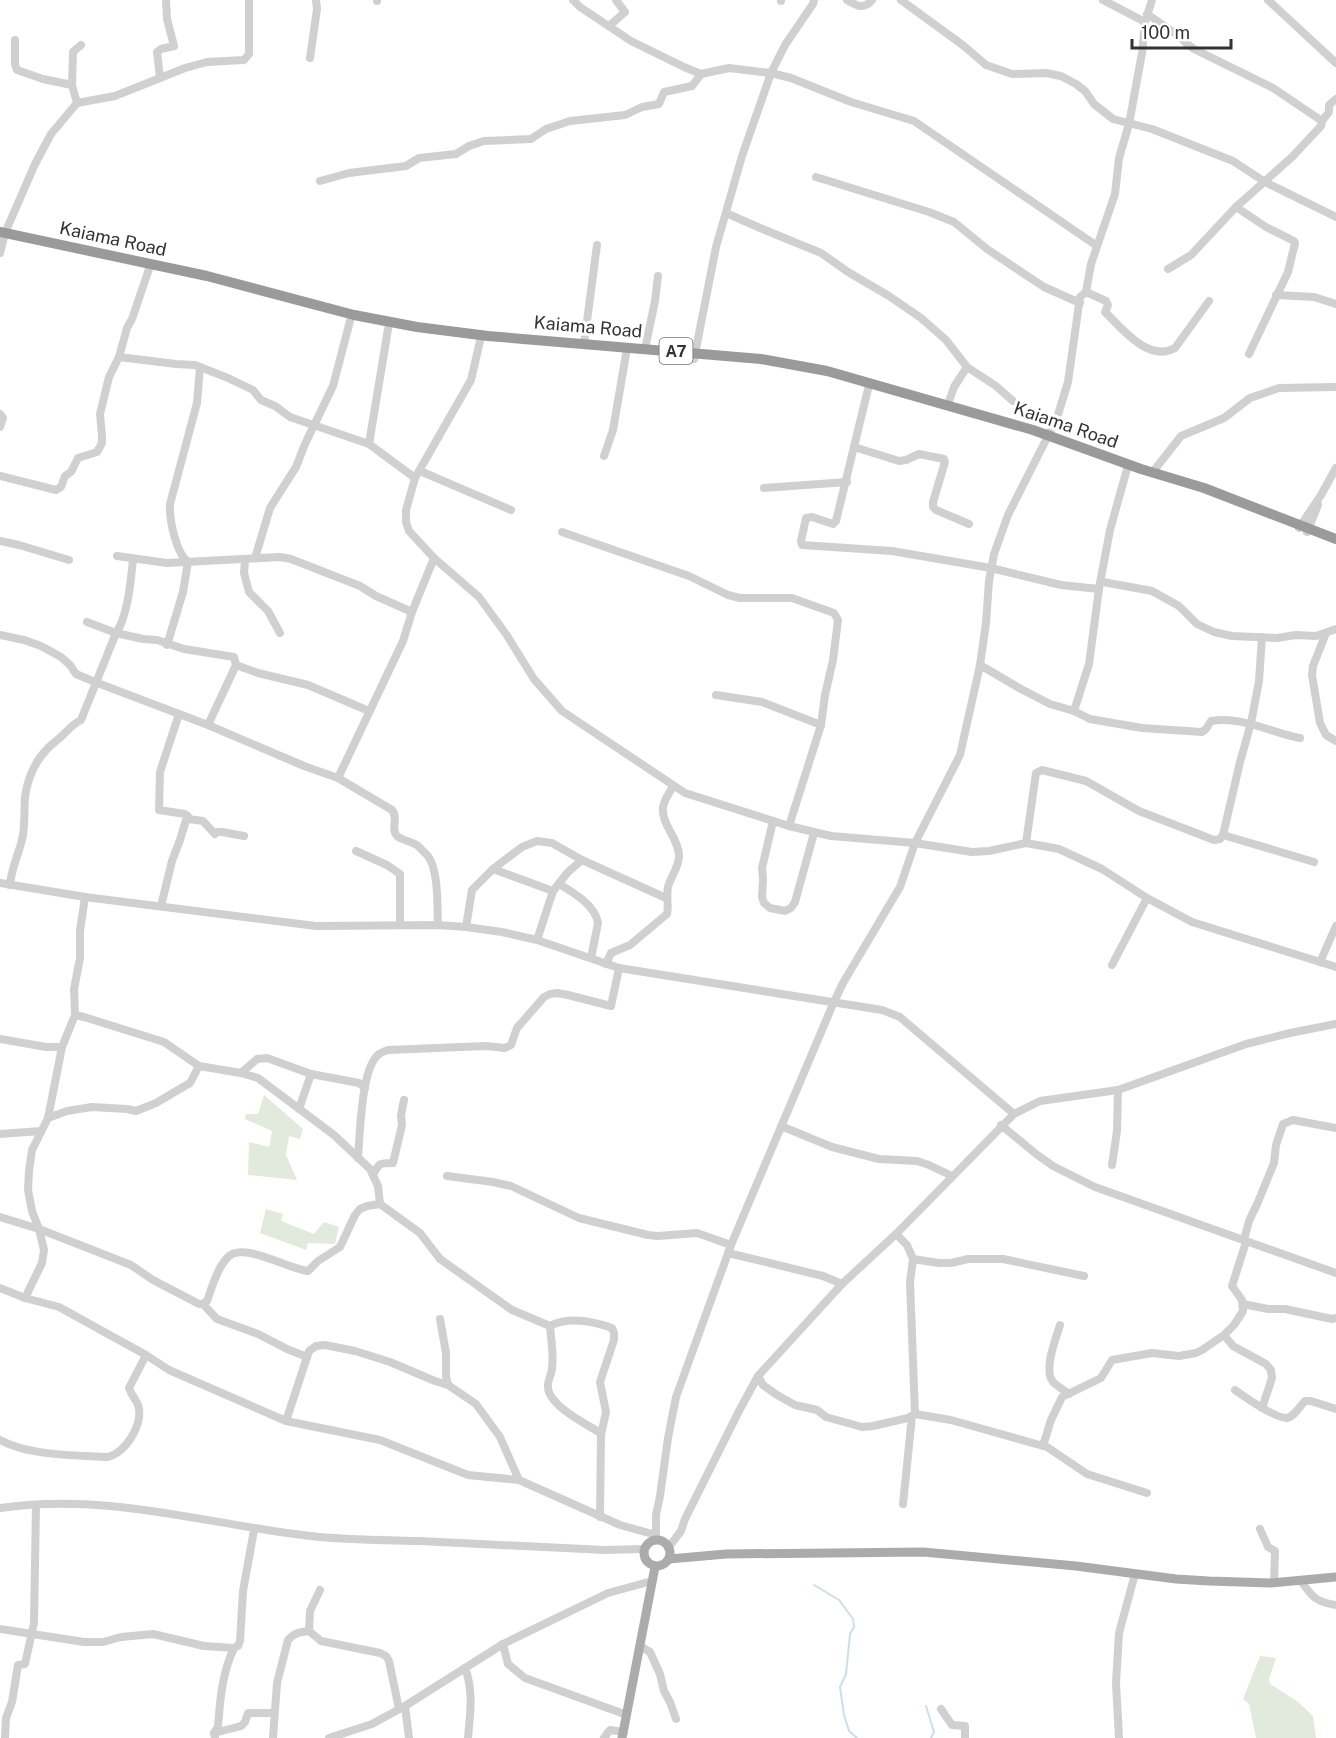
<svg xmlns="http://www.w3.org/2000/svg" width="1336" height="1738" font-family="'Public Sans',sans-serif">
<rect width="100%" height="100%" fill="#fff"/>
<g fill="#e2e9dd">
<path d="M264 1095 303 1129 300 1139 289 1136 286 1155 297 1180 248 1175 249 1142 269 1147 272 1131 245 1119 246 1114H258Z"/>
<path d="M266 1209 283 1214 281 1221 314 1234 324 1222 339 1227 335 1244 308 1243 306 1250 260 1233Z"/>
<path d="M1260 1656 1276 1658 1269 1679 1270 1684 1297 1701 1313 1716 1316 1738H1256L1249 1704 1243 1699Z"/>
</g>
<g fill="none" stroke-linecap="round" stroke-linejoin="round">
<g stroke="#cedee9" stroke-width="2">
<path d="M814 1585 839 1600 853 1619 854 1627 850 1634 846 1674 840 1687 844 1715 849 1731 857 1738"/>
<path d="M926 1706 934 1732 931 1738"/>
</g>
<g stroke="#d0d0d0" stroke-width="8">
<path d="M573 0 580 7 631 41 684 67 701 74 729 68 771 73 791 78 851 102 914 121 1097 246"/>
<path d="M781 0V1"/>
<path d="M847 0C857 6 864 10 872 0"/>
<path d="M901 0 964 46 986 65 1012 74 1046 73 1061 76 1076 84 1085 91 1094 104 1113 119 1152 129 1233 161 1265 182 1336 217"/>
<path d="M1103 0 1145 22"/>
<path d="M1268 0 1336 63"/>
<path d="M377 1V0"/>
<path d="M1147 14 1179 36 1187 44 1194 49 1273 88 1322 121 1321 126 1292 157 1236 207 1191 255 1168 269"/>
<path d="M609 26 625 12 616 0"/>
<path d="M15 40V64L17 70 43 79 72 85"/>
<path d="M310 58 317 9 316 0"/>
<path d="M160 78 157 52 161 49 174 46 167 19 166 0"/>
<path d="M77 103 72 85 73 52 81 45"/>
<path d="M1322 121 1329 112V105L1336 99"/>
<path d="M816 177 929 212 954 222 987 249 1044 287 1080 303"/>
<path d="M320 181 349 173 406 166 419 158 456 154 469 146 484 141 531 139 546 129 570 121 625 115 642 107 659 104 664 92 692 86 701 74"/>
<path d="M1236 207 1266 227 1294 241 1295 243 1288 272 1249 354"/>
<path d="M726 213 760 228 821 253 848 272 889 296 921 318 946 340 967 367 996 386 1013 401"/>
<path d="M0 253 5 233 35 164 51 134 77 103 115 96 185 68 207 62 244 60 249 54V0"/>
<path d="M1086 292 1106 301 1108 305 1105 312C1122 328 1148 363 1175 348L1209 301"/>
<path d="M1276 295 1314 297 1336 304"/>
<path d="M480 341 471 380 415 478 406 510V522L409 531 434 558 479 597 506 634 534 679 562 711 685 793 789 826 831 836 915 843 972 852 989 851 1026 843 1059 849 1102 869 1147 898 1192 922 1336 967"/>
<path d="M584 344 597 245"/>
<path d="M645 349 655 301 658 276"/>
<path d="M119 357 176 364 195 365 228 378 253 390 261 400 275 406 290 417 369 444 415 478"/>
<path d="M694 359 716 247 742 156 771 73 785 45 813 4 814 0"/>
<path d="M868 389 836 521 833 524 812 517 806 518 801 541 802 545 892 551 991 568 1061 585 1099 589"/>
<path d="M948 404 954 387 967 367"/>
<path d="M0 414 3 418 0 427"/>
<path d="M369 444 388 329"/>
<path d="M854 447 899 461 906 460 919 454 944 459 945 462 933 502V507L936 510 969 524"/>
<path d="M604 456 613 430 626 354"/>
<path d="M420 471 511 510"/>
<path d="M1152 473 1181 436 1224 418 1250 398 1279 388 1336 387"/>
<path d="M0 476 56 490 61 487 65 476 71 472 78 458 97 452 102 443V436L100 414 109 377 119 357 127 328 132 319 149 269"/>
<path d="M764 488 847 482"/>
<path d="M1299 528 1321 495 1336 468"/>
<path d="M562 532 689 576 728 595 740 598H792L834 613 838 620 833 660 825 695 821 725 789 826"/>
<path d="M1307 532 1318 505"/>
<path d="M0 541 19 545 69 560"/>
<path d="M117 556 167 563 280 557 291 559 360 586 376 596 412 612"/>
<path d="M255 558 270 508 296 467 305 444 333 386 350 321"/>
<path d="M245 560 244 573 249 592 268 611 280 633"/>
<path d="M1100 583 1110 530 1127 469"/>
<path d="M87 622 116 633 143 639 157 640 184 649 234 657 236 665 208 725"/>
<path d="M1326 633 1313 666 1312 675 1320 723 1326 735 1336 741"/>
<path d="M0 635 24 640 41 646 61 657 70 665 76 674 95 682 208 725 304 766 338 778 392 810C399 818 390 829 397 836 403 841 412 841 418 846 421 849 425 853 428 856 439 871 437 907 438 925"/>
<path d="M167 645 183 592 188 562C176 553 169 519 170 504L197 403 200 367"/>
<path d="M236 665 258 673 308 685 369 711"/>
<path d="M980 665 1021 689 1050 704 1074 711 1090 719 1142 728 1202 732 1206 729 1211 721C1243 716 1269 732 1300 738"/>
<path d="M716 695 762 702 821 725"/>
<path d="M1074 711 1089 664 1099 589 1100 583 1103 582 1152 591 1179 606 1197 624 1214 632 1232 636 1277 638 1296 635 1316 636 1336 629"/>
<path d="M179 714 160 772 159 810 185 814 188 816V819L203 821 215 834 217 832H222L244 836"/>
<path d="M338 778 403 641 412 612 434 558"/>
<path d="M773 821 762 868 763 879 762 897 764 903 770 908 785 911 791 908 795 902 814 833"/>
<path d="M1223 835 1314 862"/>
<path d="M1026 843 1036 773 1042 770 1086 781 1139 811 1214 840 1220 839 1223 835 1240 762 1251 723 1259 681 1262 637"/>
<path d="M356 851 387 865 400 874V925"/>
<path d="M493 869 553 891"/>
<path d="M0 883 85 897 316 926 438 925 466 927 502 932 537 940 619 968 882 1010 900 1017 908 1024 1014 1114"/>
<path d="M559 884C574 893 595 905 598 923L591 958"/>
<path d="M10 885C11 868 20 852 23 835 25 822 24 810 25 797 28 775 38 755 56 741 66 734 69 726 81 720L116 633C128 616 131 579 133 559"/>
<path d="M161 906 172 861 180 840 186 820 188 819"/>
<path d="M466 927 472 890 493 869 522 847 537 841 552 843 582 860 666 898"/>
<path d="M537 940 553 891 568 872 582 860"/>
<path d="M1320 962 1336 926"/>
<path d="M606 964 611 953 630 945 667 914C669 905 666 897 668 887 671 876 679 867 679 856 679 839 661 824 663 807 664 800 670 792 673 786"/>
<path d="M1112 965 1147 898"/>
<path d="M75 1015 74 989 80 958V931L85 897"/>
<path d="M0 1039 46 1047H62L75 1015 84 1017 164 1042 199 1066 241 1073 258 1078 334 1135 370 1169 378 1186 380 1204 420 1233 440 1259 512 1310 550 1326C551 1340 554 1354 552 1368 552 1374 547 1381 548 1387 548 1405 586 1424 599 1432L601 1435 600 1517"/>
<path d="M241 1073 257 1059 267 1058 311 1074 359 1083 365 1088"/>
<path d="M299 1109 311 1074"/>
<path d="M48 1118 67 1111 92 1107 127 1109 136 1111 156 1103 190 1083 199 1066"/>
<path d="M1001 1125 1036 1154 1053 1166 1095 1187 1336 1273"/>
<path d="M781 1126 832 1147 879 1159 917 1161 929 1165 952 1176"/>
<path d="M0 1134 41 1131"/>
<path d="M358 1158C360 1135 361 1067 379 1054 382 1052 385 1051 388 1050L486 1046 505 1048 511 1045 517 1028 544 997 550 994 557 993 568 995 611 1006 619 968"/>
<path d="M1112 1165 1117 1131 1118 1090"/>
<path d="M373 1175C379 1163 379 1163 393 1163L402 1125 401 1115 404 1100"/>
<path d="M447 1176 493 1182 511 1186 579 1218 648 1235 658 1236 697 1233 731 1245"/>
<path d="M0 1217 39 1229 131 1265 153 1280 199 1304H203L217 1319 258 1334 287 1349 307 1357"/>
<path d="M896 1234 907 1245 913 1259 910 1282 915 1414"/>
<path d="M1244 1240 1249 1221 1258 1202 1274 1163 1276 1145 1283 1124 1293 1120 1336 1128"/>
<path d="M728 1253 823 1276 842 1284"/>
<path d="M913 1259 939 1263H951L968 1259H1003L1084 1276"/>
<path d="M0 1288 25 1298 59 1307 146 1355 169 1370 286 1421 380 1440 468 1475 519 1480 620 1525 656 1535"/>
<path d="M25 1298 42 1263 44 1250 39 1229 32 1211 28 1190 29 1171 32 1150 48 1118 62 1047"/>
<path d="M203 1304 207 1301C212 1287 217 1269 227 1258 241 1240 288 1269 308 1271L318 1261 340 1247 355 1215 360 1209 367 1206 380 1204"/>
<path d="M1243 1304 1268 1309H1285L1332 1319 1336 1318"/>
<path d="M440 1319 446 1353V1376L448 1385 476 1404 500 1437 519 1480"/>
<path d="M1060 1325C1056 1338 1043 1370 1053 1382 1057 1386 1064 1390 1069 1394"/>
<path d="M550 1326C569 1316 592 1321 612 1328L614 1333V1340L600 1382 606 1412 601 1435"/>
<path d="M1224 1335 1233 1346 1266 1364 1271 1370 1272 1378 1262 1408"/>
<path d="M758 1376 763 1385 777 1395 795 1405 817 1410 826 1417 862 1427 873 1426 908 1418 915 1414 951 1420 1047 1447 1087 1474 1147 1493"/>
<path d="M1235 1390C1245 1397 1276 1419 1287 1418 1294 1417 1300 1406 1305 1401H1311L1336 1409"/>
<path d="M286 1421 309 1351 316 1346 325 1345 355 1351 390 1362 435 1381 448 1385"/>
<path d="M0 1440C29 1456 75 1455 108 1457 126 1452 144 1424 138 1405 136 1399 131 1395 129 1388L146 1355"/>
<path d="M1043 1446 1051 1420 1062 1397 1101 1378 1112 1360 1152 1353 1179 1356 1196 1353 1202 1350 1224 1335 1234 1325 1243 1311 1242 1300 1232 1286 1246 1242"/>
<path d="M903 1504 912 1416"/>
<path d="M0 1508C108 1492 205 1524 310 1536 346 1540 383 1540 419 1541 481 1544 543 1547 605 1550L644 1549"/>
<path d="M1260 1529 1268 1547 1275 1551 1274 1583"/>
<path d="M656 1540V1515L660 1496 668 1438 676 1397 731 1245 833 1004 843 983 900 887 915 843 960 755 980 665 986 623 989 581 994 554 1008 515 1057 418 1068 382 1080 297 1086 292 1091 264 1115 194 1119 158 1129 124 1142 53 1145 22 1152 0"/>
<path d="M668 1548 681 1531 685 1519 739 1411 758 1376 842 1284 896 1234 1014 1114 1040 1101 1118 1090 1246 1044 1290 1033 1336 1024"/>
<path d="M1301 1581C1312 1597 1316 1602 1336 1605"/>
<path d="M0 1629 84 1642H103L121 1637 153 1634 204 1646 234 1648"/>
<path d="M309 1631 310 1611 320 1590"/>
<path d="M503 1644 508 1664 525 1678 627 1715"/>
<path d="M640 1646 650 1652 660 1674 664 1691 670 1702 676 1719"/>
<path d="M465 1668C474 1692 470 1713 468 1738"/>
<path d="M405 1706 409 1738"/>
<path d="M941 1709 952 1725 965 1726V1738"/>
<path d="M214 1733 241 1726 245 1722 248 1713H274"/>
<path d="M5 1738 6 1718 12 1702 18 1665 25 1664 34 1623 36 1505"/>
<path d="M215 1738 214 1733 218 1727C220 1700 222 1673 234 1648L238 1646 240 1641 243 1591 254 1530"/>
<path d="M273 1738 277 1683 288 1640C294 1633 300 1632 309 1631L321 1641 380 1653 386 1656 389 1661 399 1709"/>
<path d="M329 1738 372 1724 405 1706 503 1644 608 1593 652 1581"/>
<path d="M604 1738 610 1730 624 1732"/>
<path d="M1119 1738 1116 1683 1119 1633 1135 1574"/>
</g>
<g stroke="#ababab" stroke-width="9">
<circle cx="657" cy="1553" r="13"/>
<path d="M669 1559 726 1554 923 1552 1076 1566 1176 1579 1209 1581 1271 1583 1336 1577"/>
<path d="M622 1738 655 1567"/>
</g>
<path stroke="#9a9a9a" stroke-width="10" d="M0 232 207 276 354 315 417 327 488 336 761 359 827 371 1033 430 1141 469 1204 488 1336 539"/>
</g>
<g text-anchor="middle" stroke-width="6" stroke-linejoin="round" paint-order="stroke">
<rect fill="#fff" stroke="#707070" stroke-width="1.5" x="659.5" y="338" width="33" height="26" rx="4.5"/>
<g font-size="16" font-weight="bold" fill="#333">
<text x="676" y="357">A7</text>
</g>
<g font-size="18" fill="#333" stroke="#fff">
<text transform="translate(113 239) rotate(12)" y="6">Kaiama Road</text>
<text transform="translate(588 327) rotate(5)" y="6">Kaiama Road</text>
<text transform="translate(1066 425) rotate(19)" y="6">Kaiama Road</text>
</g>
</g>
<path d="M1132 39v9h99v-9" fill="none" stroke="#333333" stroke-width="3"/>
<text x="1141" y="39" font-size="18" fill="#333333" stroke="#ffffff" stroke-width="4.5" paint-order="stroke">100 m</text>
</svg>
